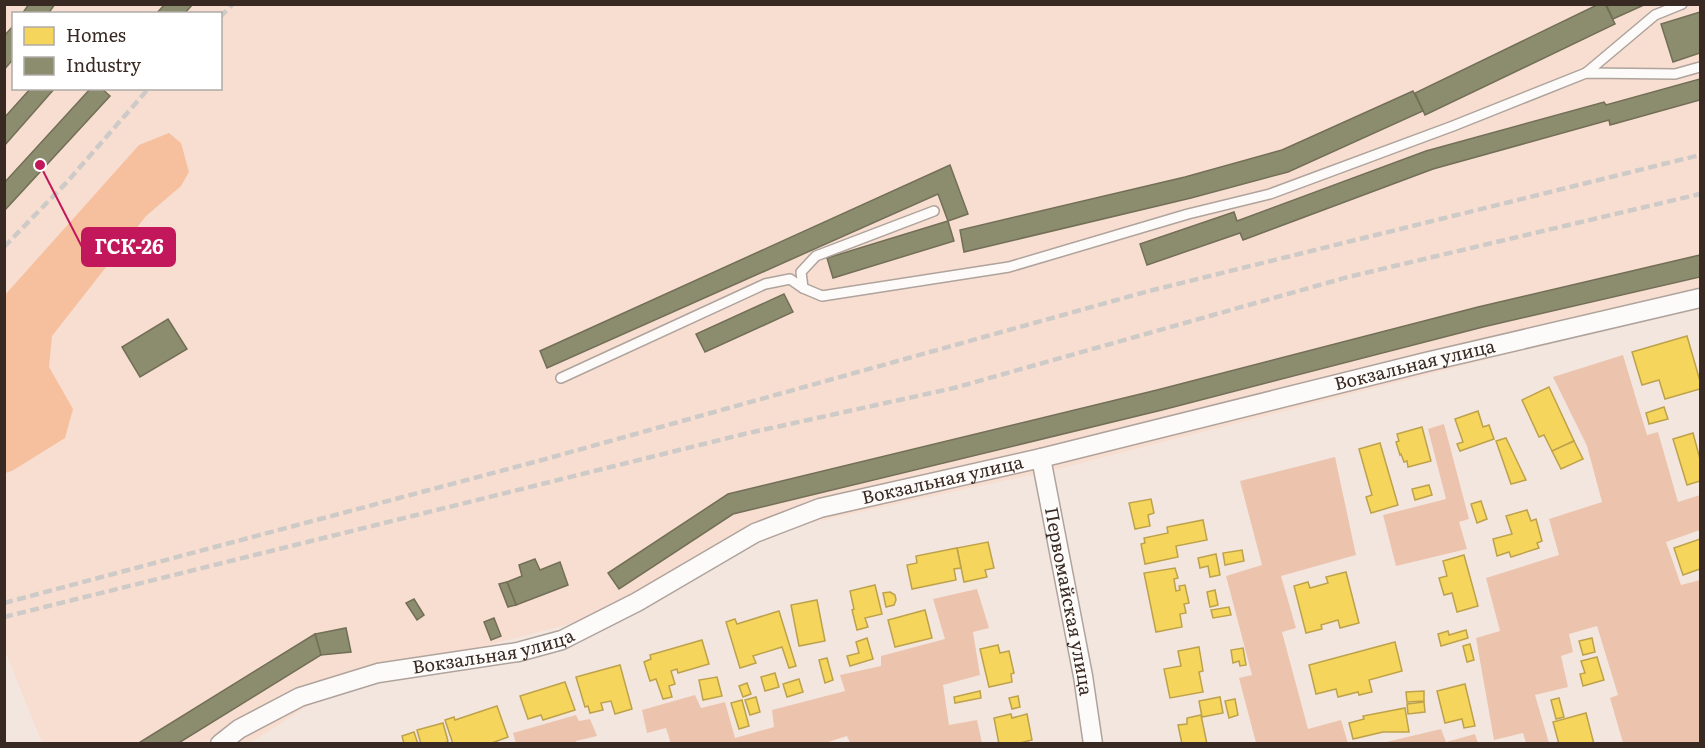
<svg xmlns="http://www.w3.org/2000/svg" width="1705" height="748" font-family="Literata,serif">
<rect width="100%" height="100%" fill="#f3e6df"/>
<path fill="#f7ded0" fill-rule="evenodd" d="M8 4 1700 5V305L1058 469 755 535 616 612 374 675 336 688 250 743H42L5 651 4 9ZM14 14H220V88H14Z"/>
<g fill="#ecc4ae">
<path d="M1623 355 1647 435 1658 432 1678 502 1700 495V516H1699L1700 530 1666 542 1681 585 1700 580V743H1623L1610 698 1618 695 1597 626 1569 634 1573 652 1561 656 1568 687 1535 695 1549 743H1526L1523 733 1494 740 1476 638 1500 631 1486 578 1559 555 1549 519 1602 502 1587 446 1553 377Z"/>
<path d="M1444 424 1469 519 1459 522 1467 549 1396 566 1383 515 1446 499 1428 429Z"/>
<path d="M1335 457 1356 555 1281 576 1296 628 1282 632 1308 729 1341 720 1348 743H1256L1239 678 1252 675 1226 576 1262 565 1240 481Z"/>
<path d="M977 589 989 628 973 632 980 675 943 685 949 725 977 720 982 743H850L847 736 822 744H671L666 728 647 733 642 710 695 695 701 708 725 702 735 738 774 727 772 710 845 691 840 675 881 666V656L945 639 933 599Z"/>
<path d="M576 715 579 721 590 719 597 736 576 741 577 743H516L513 733Z"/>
<path d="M1441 729 1446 742 1475 734 1478 743H1382Z"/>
</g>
<path fill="#f6c09f" d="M169 133 181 143 189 172 181 186 146 216 52 336 49 367 73 409 65 438 12 471 5 473V295L139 145Z"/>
<g fill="#f6d55c" stroke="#bda24b" stroke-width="1.5">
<path d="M1687 336 1700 381V389L1665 399 1659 380 1642 385 1632 352Z"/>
<path d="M1549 387 1574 441 1552 451 1544 435 1539 437 1522 400Z"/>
<path d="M1664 407 1668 419 1649 424 1646 413Z"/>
<path d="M1478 411 1483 427 1489 425 1494 439 1460 451 1457 444 1463 442 1455 419Z"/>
<path d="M1422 427 1431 461 1408 467 1407 461 1404 462 1401 454 1400 455 1396 442 1399 441 1397 434Z"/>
<path d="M1693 433 1700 459V481L1687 485 1673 439Z"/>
<path d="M1506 438 1526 480 1511 484 1496 441Z"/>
<path d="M1574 441 1583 459 1561 469 1552 451Z"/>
<path d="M1380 443 1398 505 1371 513 1366 497 1372 495 1359 449Z"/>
<path d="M1429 485 1432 495 1415 500 1412 489Z"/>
<path d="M1151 499 1154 513 1148 515 1150 526 1135 529 1129 503Z"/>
<path d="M1481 501 1487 519 1477 523 1471 504Z"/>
<path d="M1527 510 1531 521 1536 519 1542 541 1537 543 1539 548 1511 557 1509 552 1497 556 1493 539 1512 534 1506 516Z"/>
<path d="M1203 520 1207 540 1176 546 1178 557 1145 564 1141 544 1145 543 1144 538 1168 533 1167 527Z"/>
<path d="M1700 539V569L1683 575 1674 548Z"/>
<path d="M988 542 994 568 985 570 987 577 964 582 957 548Z"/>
<path d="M957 548 961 568 954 569 956 580 912 589 907 565 917 563 916 556Z"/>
<path d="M1242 550 1244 561 1225 565 1223 553Z"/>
<path d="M1216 554 1220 575 1210 577 1208 566 1200 568 1198 558Z"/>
<path d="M1464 555 1478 606 1457 612 1452 593 1444 595 1439 578 1447 576 1443 561Z"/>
<path d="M1175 568 1178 578 1174 579 1176 591 1180 590 1179 586 1185 585 1189 603 1184 604 1186 613 1180 614 1182 627 1156 632 1144 573Z"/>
<path d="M1346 572 1359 623 1340 628 1338 620 1321 625 1322 629 1306 633 1294 586 1308 582 1310 588 1328 583 1326 577Z"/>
<path d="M875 585 882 614 865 618 868 627 857 630 852 610 854 609 850 591Z"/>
<path d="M1215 590 1218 605 1210 607 1207 592Z"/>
<path d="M890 592 895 595 896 600 894 605 886 607 883 593Z"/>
<path d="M817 600 825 641 799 646 791 605Z"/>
<path d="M1229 607 1231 615 1213 618 1211 610Z"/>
<path d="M925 610 932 638 895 647 888 620Z"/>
<path d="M779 611 796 666 789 668 782 647 753 656 756 663 740 668 726 622 735 619 737 624Z"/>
<path d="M1466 630 1468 638 1441 646 1438 634 1448 631 1449 635Z"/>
<path d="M867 638 873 659 850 666 847 656 859 653 856 642Z"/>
<path d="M1592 638 1595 652 1583 655 1579 641Z"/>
<path d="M702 640 709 664 678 673 677 669 671 671 675 684 669 686 672 697 663 699 656 679 650 681 644 662 651 659 650 655Z"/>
<path d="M1395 642 1402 671 1369 680 1372 692 1359 695 1358 692 1338 697 1336 689 1316 694 1309 665Z"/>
<path d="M1470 644 1474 660 1467 662 1463 646Z"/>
<path d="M998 645 1000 653 1009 651 1014 673 1011 674 1012 682 989 687 980 649Z"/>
<path d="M1199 647 1203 671 1199 672 1203 692 1170 698 1164 669 1181 666 1178 651Z"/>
<path d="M1243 648 1246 665 1240 666 1239 661 1233 663 1231 650Z"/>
<path d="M1597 657 1604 680 1583 686 1580 674 1585 673 1581 661Z"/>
<path d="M827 658 833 680 825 683 819 660Z"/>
<path d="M620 665 632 709 615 714 611 701 601 703 603 710 590 713 588 706 585 707 576 677Z"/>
<path d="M775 673 779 687 765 691 761 677Z"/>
<path d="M717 677 722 696 703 700 699 680Z"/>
<path d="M799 679 803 692 787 697 783 684Z"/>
<path d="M565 682 575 710 543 720 541 715 528 719 520 696Z"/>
<path d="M747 683 751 694 743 697 739 686Z"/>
<path d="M1465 684 1475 726 1464 728 1462 719 1445 723 1437 691Z"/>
<path d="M980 691 981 698 955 703 954 697Z"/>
<path d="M1424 691V701L1407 702 1406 692Z"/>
<path d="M1018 696 1020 707 1012 709 1009 698Z"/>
<path d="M756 697 760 712 750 715 745 700Z"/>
<path d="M1220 697 1223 713 1202 717 1199 701Z"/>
<path d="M1559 698 1564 717 1556 719 1551 700Z"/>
<path d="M1235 699 1238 715 1229 718 1225 701Z"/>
<path d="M742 700 749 726 739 729 731 703Z"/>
<path d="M1424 702 1425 712 1408 714 1407 704Z"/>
<path d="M497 706 508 737 489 744H453L445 720 454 717 455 720Z"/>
<path d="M1405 708 1409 732H1383L1353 739 1349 723 1364 719 1363 716Z"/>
<path d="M1586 713 1594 744H1559L1553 722Z"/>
<path d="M1011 714 1012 718 1027 714 1032 740 1016 744H999L994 718Z"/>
<path d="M1201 715 1207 744H1182L1178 725 1187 724V718Z"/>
<path d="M443 723 448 741 444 744H421L417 730Z"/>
<path d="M414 732 418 744H404L402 736Z"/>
</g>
<g fill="#8c8c6e" stroke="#736f57" stroke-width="1.5">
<path d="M29 4H55L48 14H22Z"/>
<path d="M165 4H193L184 14H156Z"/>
<path d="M1599 4H1605L1615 24 1425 115 1415 93Z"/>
<path d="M1606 4H1646L1613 19Z"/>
<path d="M1700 12V53L1673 62 1661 24Z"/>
<path d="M14 25V58L4 70V36Z"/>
<path d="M1700 79V100L1610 125 1609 120 1433 169 1243 240 1240 233 1147 265 1140 244 1234 212 1237 221 1426 151 1604 102 1606 105Z"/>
<path d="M31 88H55L4 146V118Z"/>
<path d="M91 88H101L110 96 4 211V183Z"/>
<path d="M1413 91 1423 111 1288 172 1191 198 964 252 960 230 1185 177 1282 150Z"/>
<path d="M950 165 968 214 948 221 938 194 547 368 540 351Z"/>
<path d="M948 221 954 241 833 278 827 258Z"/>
<path d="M1700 255V277L1483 327 1162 410 733 514 619 589 608 573 728 494 1157 390 1478 307Z"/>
<path d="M784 294 793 312 705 352 696 334Z"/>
<path d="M168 319 187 349 140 377 122 347Z"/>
<path d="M535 559 540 570 560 562 568 585 516 605 507 582 522 576 519 565Z"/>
<path d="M507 582 516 605 508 607 499 584Z"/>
<path d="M414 599 424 615 417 620 406 603Z"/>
<path d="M494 618 501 636 491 640 484 622Z"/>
<path d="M346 628 351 652 321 655 315 634Z"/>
<path d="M315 634 321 655 177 744H137Z"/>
</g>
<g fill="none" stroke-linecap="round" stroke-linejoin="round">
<defs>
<g id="service">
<path d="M1586 73 1655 15 1682 4"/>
<path d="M803 288 801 272 816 256 934 211"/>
<path d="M561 378 765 284 790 279 803 288 822 296 1009 267 1188 214 1270 194 1453 126 1586 73 1675 74 1700 67"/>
</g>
<g id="minor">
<path id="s1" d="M1041 458 1083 676 1093 744"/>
<path id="s2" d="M220 744 239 729 300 697 378 673 518 652 562 640 637 602 755 533 820 508 1041 458 1426 362 1700 298"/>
</g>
</defs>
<use href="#service" stroke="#afa39c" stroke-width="12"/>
<use href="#minor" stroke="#afa39c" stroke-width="21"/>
<use href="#service" stroke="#fdfbfa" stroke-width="9"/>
<use href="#minor" stroke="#fdfbfa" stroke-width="18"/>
<g stroke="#cecac8" stroke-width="4.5" stroke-dasharray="9 4.5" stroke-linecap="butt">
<path d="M220 17 233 4"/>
<path d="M4 247 67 182 149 88"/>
<path d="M4 603 542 460 1149 291 1700 155"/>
<path d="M4 617 744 434 954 388 1348 277 1700 194"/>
</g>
</g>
<g text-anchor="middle" stroke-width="6" stroke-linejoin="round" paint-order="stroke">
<g font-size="18" fill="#382a22" stroke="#fff">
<text dy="6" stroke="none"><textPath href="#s2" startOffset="1264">Вокзальная улица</textPath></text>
<text dy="6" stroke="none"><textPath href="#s2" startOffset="778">Вокзальная улица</textPath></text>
<text dy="6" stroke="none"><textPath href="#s1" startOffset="146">Первомайская улица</textPath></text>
<text dy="6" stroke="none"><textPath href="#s2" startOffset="292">Вокзальная улица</textPath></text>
</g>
</g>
<path fill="none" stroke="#c2185b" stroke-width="2" d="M40 165L82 247"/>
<circle fill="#c2185b" stroke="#fff" stroke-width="2" cx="40" cy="165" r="6"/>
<rect fill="#c2185b" stroke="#c2185b" stroke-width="2" x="82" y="228" width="93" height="38" rx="6"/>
<g font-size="20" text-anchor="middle" font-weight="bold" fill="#fff">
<text x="129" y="254">ГСК-26</text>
</g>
<rect width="1705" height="748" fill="none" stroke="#382a22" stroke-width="12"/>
<rect x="12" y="12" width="210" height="78" fill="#ffffff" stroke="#afaaa7" stroke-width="1.5"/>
<rect x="24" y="27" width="30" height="18" fill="#f6d55c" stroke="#afaaa7" stroke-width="1.5"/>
<text x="66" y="42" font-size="18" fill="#382a22">Homes</text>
<rect x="24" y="57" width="30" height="18" fill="#8c8c6e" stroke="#afaaa7" stroke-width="1.5"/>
<text x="66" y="72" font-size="18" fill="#382a22">Industry</text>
</svg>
